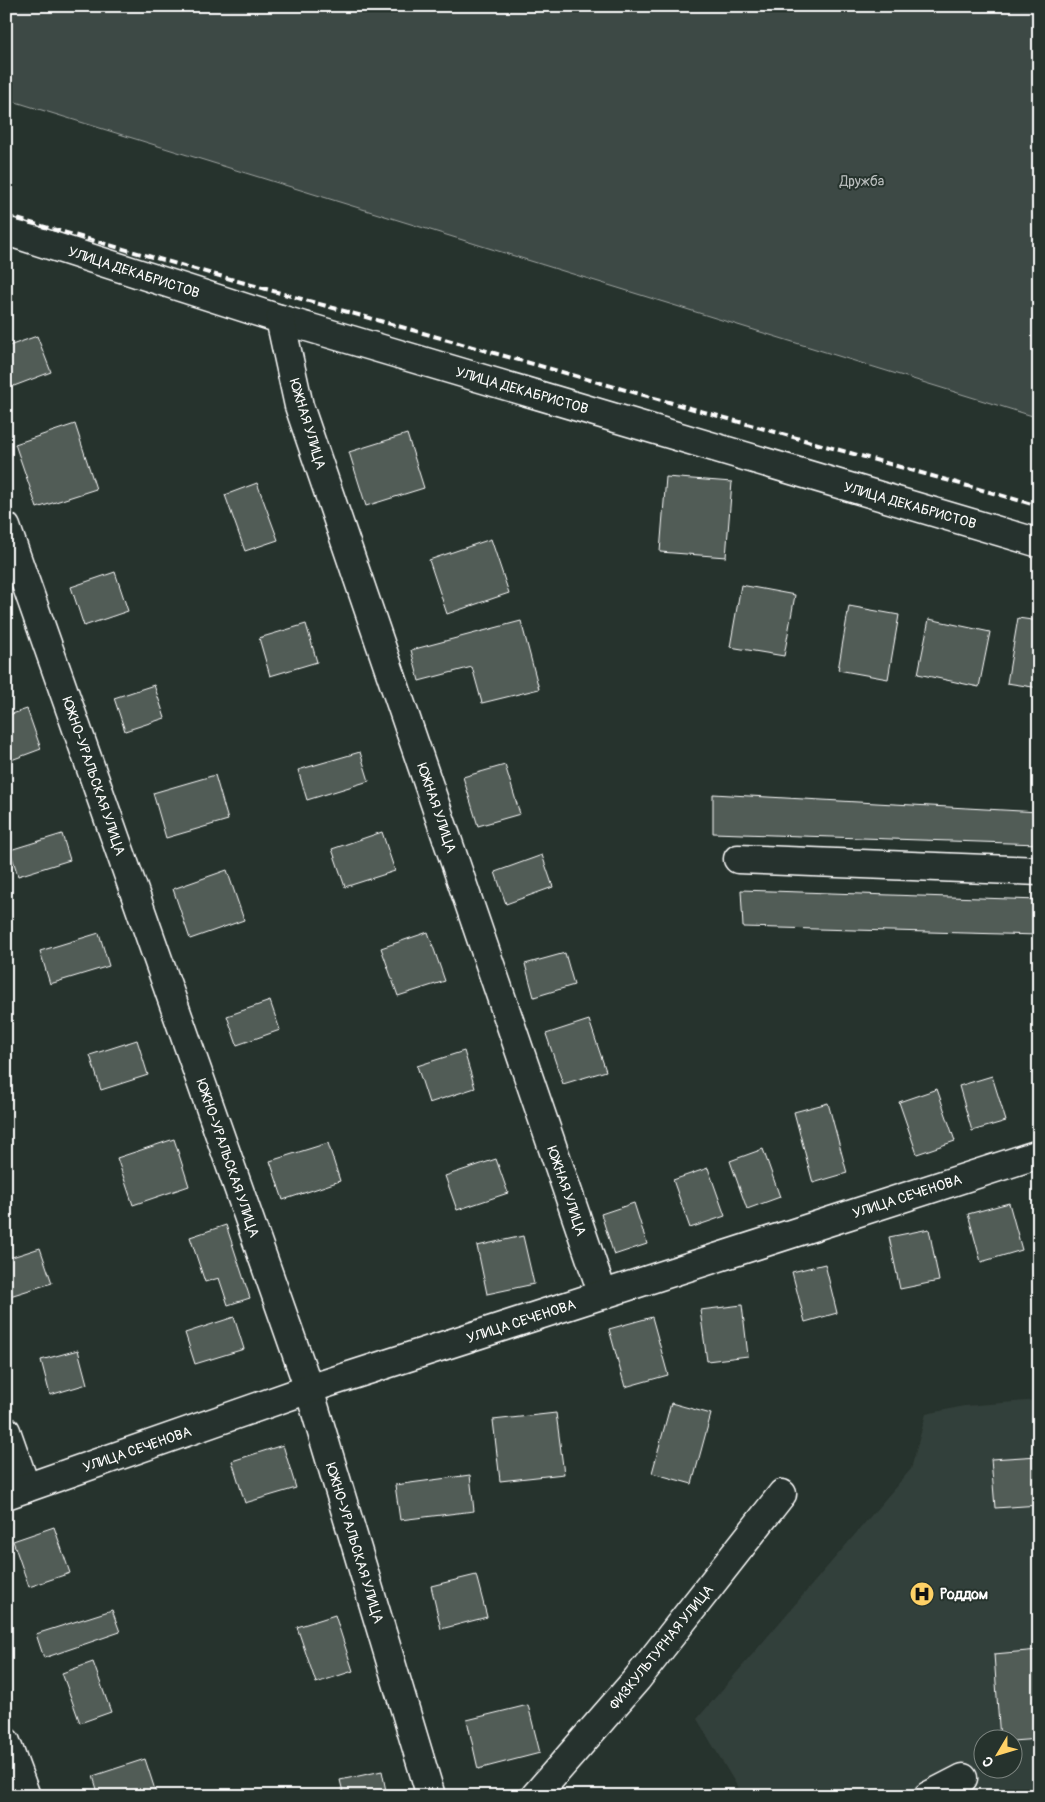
<svg xmlns="http://www.w3.org/2000/svg" width="1045" height="1802" font-family="Pangolin,sans-serif">
<rect width="100%" height="100%" fill="#26332d"/>
<filter id="ink" filterUnits="userSpaceOnUse"><feTurbulence type="fractalNoise" baseFrequency=".02" numOctaves="2"/><feDisplacementMap in="SourceGraphic" scale="10" xChannelSelector="R" yChannelSelector="G"/><feConvolveMatrix kernelMatrix="1 2 1 2 8 2 1 2 1" color-interpolation-filters="sRGB"/></filter>
<g filter="url(#ink)">
<path fill="#333f3a" fill-rule="evenodd" d="M1039 1400V1796H743L697 1719 911 1469 926 1414 964 1406ZM982 1740H1012V1770H982Z"/>
<path fill="#3e4944" stroke="#9ea4a2" d="M6 6H1039V418L6 99Z"/>
<g fill="#515c57" stroke="#fff">
<path d="M37 336 51 372 6 389V347Z"/>
<path d="M75 424 96 489 37 508 15 444Z"/>
<path d="M407 434 424 488 366 506 349 452Z"/>
<path d="M666 477 732 482 726 557 660 552Z"/>
<path d="M257 483 278 540 245 551 225 495Z"/>
<path d="M491 539 509 593 447 614 429 560Z"/>
<path d="M115 572 128 611 84 626 71 587Z"/>
<path d="M741 585 795 595 784 656 730 647Z"/>
<path d="M849 606 899 615 888 679 838 670Z"/>
<path d="M1018 618 1039 621V688L1007 683Z"/>
<path d="M929 619 990 632 979 687 918 674Z"/>
<path d="M521 621 539 689 482 703 472 667 419 681 411 650Z"/>
<path d="M306 624 317 662 270 676 259 638Z"/>
<path d="M154 685 165 718 125 731 114 698Z"/>
<path d="M27 709 41 749 6 762V716Z"/>
<path d="M360 752 369 781 307 800 298 770Z"/>
<path d="M505 765 520 814 478 826 463 777Z"/>
<path d="M215 775 228 820 166 838 153 793Z"/>
<path d="M713 794 1039 812V844L713 833Z"/>
<path d="M382 832 395 871 345 887 332 849Z"/>
<path d="M62 834 70 860 18 876 10 850Z"/>
<path d="M542 855 553 887 506 904 495 872Z"/>
<path d="M227 870 244 920 190 939 173 889Z"/>
<path d="M741 890 1039 900V935L743 927Z"/>
<path d="M428 932 445 981 398 996 381 948Z"/>
<path d="M99 933 109 966 50 984 40 951Z"/>
<path d="M565 953 574 985 534 997 525 964Z"/>
<path d="M270 1001 280 1030 237 1045 227 1016Z"/>
<path d="M589 1020 606 1071 563 1084 546 1034Z"/>
<path d="M137 1040 148 1075 101 1090 90 1055Z"/>
<path d="M464 1051 475 1088 429 1103 417 1066Z"/>
<path d="M992 1076 1006 1121 972 1131 959 1086Z"/>
<path d="M937 1089 955 1141 917 1154 899 1102Z"/>
<path d="M828 1103 847 1173 813 1183 794 1112Z"/>
<path d="M174 1139 189 1186 133 1205 117 1158Z"/>
<path d="M328 1143 340 1181 283 1200 270 1161Z"/>
<path d="M763 1149 780 1197 747 1209 730 1161Z"/>
<path d="M496 1159 508 1193 457 1210 445 1176Z"/>
<path d="M708 1168 725 1216 690 1228 673 1180Z"/>
<path d="M634 1203 647 1244 614 1255 601 1214Z"/>
<path d="M1009 1203 1022 1250 981 1262 968 1214Z"/>
<path d="M226 1225 250 1298 228 1305 219 1278 205 1282 190 1237Z"/>
<path d="M929 1229 939 1281 900 1289 889 1237Z"/>
<path d="M523 1236 534 1284 487 1294 477 1246Z"/>
<path d="M40 1248 52 1283 10 1296 6 1285V1259Z"/>
<path d="M825 1264 837 1313 805 1322 792 1272Z"/>
<path d="M742 1305 748 1356 707 1361 700 1310Z"/>
<path d="M234 1317 244 1349 195 1364 185 1333Z"/>
<path d="M652 1317 668 1375 625 1387 609 1329Z"/>
<path d="M78 1350 87 1384 50 1395 41 1360Z"/>
<path d="M671 1403 711 1414 692 1484 652 1473Z"/>
<path d="M556 1413 564 1474 500 1481 493 1420Z"/>
<path d="M283 1445 296 1488 245 1503 232 1461Z"/>
<path d="M1039 1456V1505L995 1508 991 1459Z"/>
<path d="M470 1475 474 1511 400 1520 395 1485Z"/>
<path d="M54 1527 70 1573 29 1587 13 1541Z"/>
<path d="M476 1575 487 1617 441 1629 431 1586Z"/>
<path d="M112 1610 120 1632 44 1658 36 1634Z"/>
<path d="M335 1615 353 1671 316 1683 297 1627Z"/>
<path d="M1039 1650V1739L1012 1741V1740H1000L994 1654Z"/>
<path d="M93 1662 111 1712 80 1723 62 1673Z"/>
<path d="M528 1705 540 1753 478 1769 467 1720Z"/>
<path d="M145 1759 157 1796H99L93 1776Z"/>
<path d="M382 1771 387 1796H344L340 1780Z"/>
</g>
<g fill="none" stroke-linecap="round" stroke-linejoin="round">
<defs>
<g id="minor">
<path d="M6 231 280 319 1039 543"/>
<path d="M280 319 299 406 603 1295"/>
<path d="M6 527 309 1389 431 1796"/>
<path d="M738 859 1039 871"/>
<path d="M6 1431 26 1488"/>
<path d="M6 1495 309 1389 1039 1154"/>
<path d="M6 1742 26 1796"/>
<path d="M535 1796 637 1679 782 1494"/>
<path d="M928 1796 963 1778"/>
</g>
</defs>
<use href="#minor" stroke="#fff" stroke-width="31"/>
<use href="#minor" stroke="#26332d" stroke-width="28"/>
<path stroke="#fff" stroke-width="4" stroke-dasharray="8 4" stroke-linecap="butt" d="M6 216 1039 506"/>
</g>
</g>
<defs>
<symbol id="hospital-disc" viewBox="-11 -11 22 22"><circle r="9.5" fill="#ffd166" stroke="#26332d"/><path d="M-5-5h3v3.5h4V-5h3V5h-3V1.5h-4V5h-3Z" fill="#111"/></symbol>
</defs>
<g fill-rule="evenodd">
<use href="#hospital-disc" x="908" y="1580" width="28" height="28"/>
</g>
<g text-anchor="middle" stroke-width="4" stroke-linejoin="round" paint-order="stroke">
<g font-size="14" fill="#bbbfbe" stroke="#26332d">
<text x="862" y="186">Дружба</text>
</g>
<g font-size="14" fill="#fff" stroke="#26332d">
<text transform="translate(134 272) rotate(18)" y="5">УЛИЦА ДЕКАБРИСТОВ</text>
<text transform="translate(522 390) rotate(16)" y="5">УЛИЦА ДЕКАБРИСТОВ</text>
<text transform="translate(308 424) rotate(73)" y="5">ЮЖНАЯ УЛИЦА</text>
<text transform="translate(910 505) rotate(16)" y="5">УЛИЦА ДЕКАБРИСТОВ</text>
<text transform="translate(94 776) rotate(71)" y="5">ЮЖНО-УРАЛЬСКАЯ УЛИЦА</text>
<text transform="translate(437 808) rotate(71)" y="5">ЮЖНАЯ УЛИЦА</text>
<text transform="translate(228 1158) rotate(71)" y="5">ЮЖНО-УРАЛЬСКАЯ УЛИЦА</text>
<text transform="translate(567 1191) rotate(71)" y="5">ЮЖНАЯ УЛИЦА</text>
<text transform="translate(907 1196) rotate(-18)" y="5">УЛИЦА СЕЧЕНОВА</text>
<text transform="translate(521 1321) rotate(-18)" y="5">УЛИЦА СЕЧЕНОВА</text>
<text transform="translate(137 1449) rotate(-19)" y="5">УЛИЦА СЕЧЕНОВА</text>
<text transform="translate(355 1543) rotate(73)" y="5">ЮЖНО-УРАЛЬСКАЯ УЛИЦА</text>
<text transform="translate(661 1647) rotate(-51)" y="5">ФИЗКУЛЬТУРНАЯ УЛИЦА</text>
</g>
<g font-size="14" font-weight="bold" fill="#fff" stroke="#26332d" text-anchor="start">
<text x="940" y="1599">Роддом</text>
</g>
</g>
<rect width="1045" height="1802" fill="none" stroke="#26332d" stroke-width="25"/>
<rect x="12" y="12" width="1020" height="1777" fill="none" stroke="#fff" stroke-width="2" filter="url(#ink)"/>
<g transform="translate(998 1754) rotate(232)"><circle r="24" fill="#26332d" stroke="#7d8581"/>
<path d="M0-4L9 19L0 12L-9 19Z" fill="#ffd166"/>
<text y="-8" font-size="14" font-weight="bold" text-anchor="middle" fill="#ffffff">С</text>
</g>
</svg>
